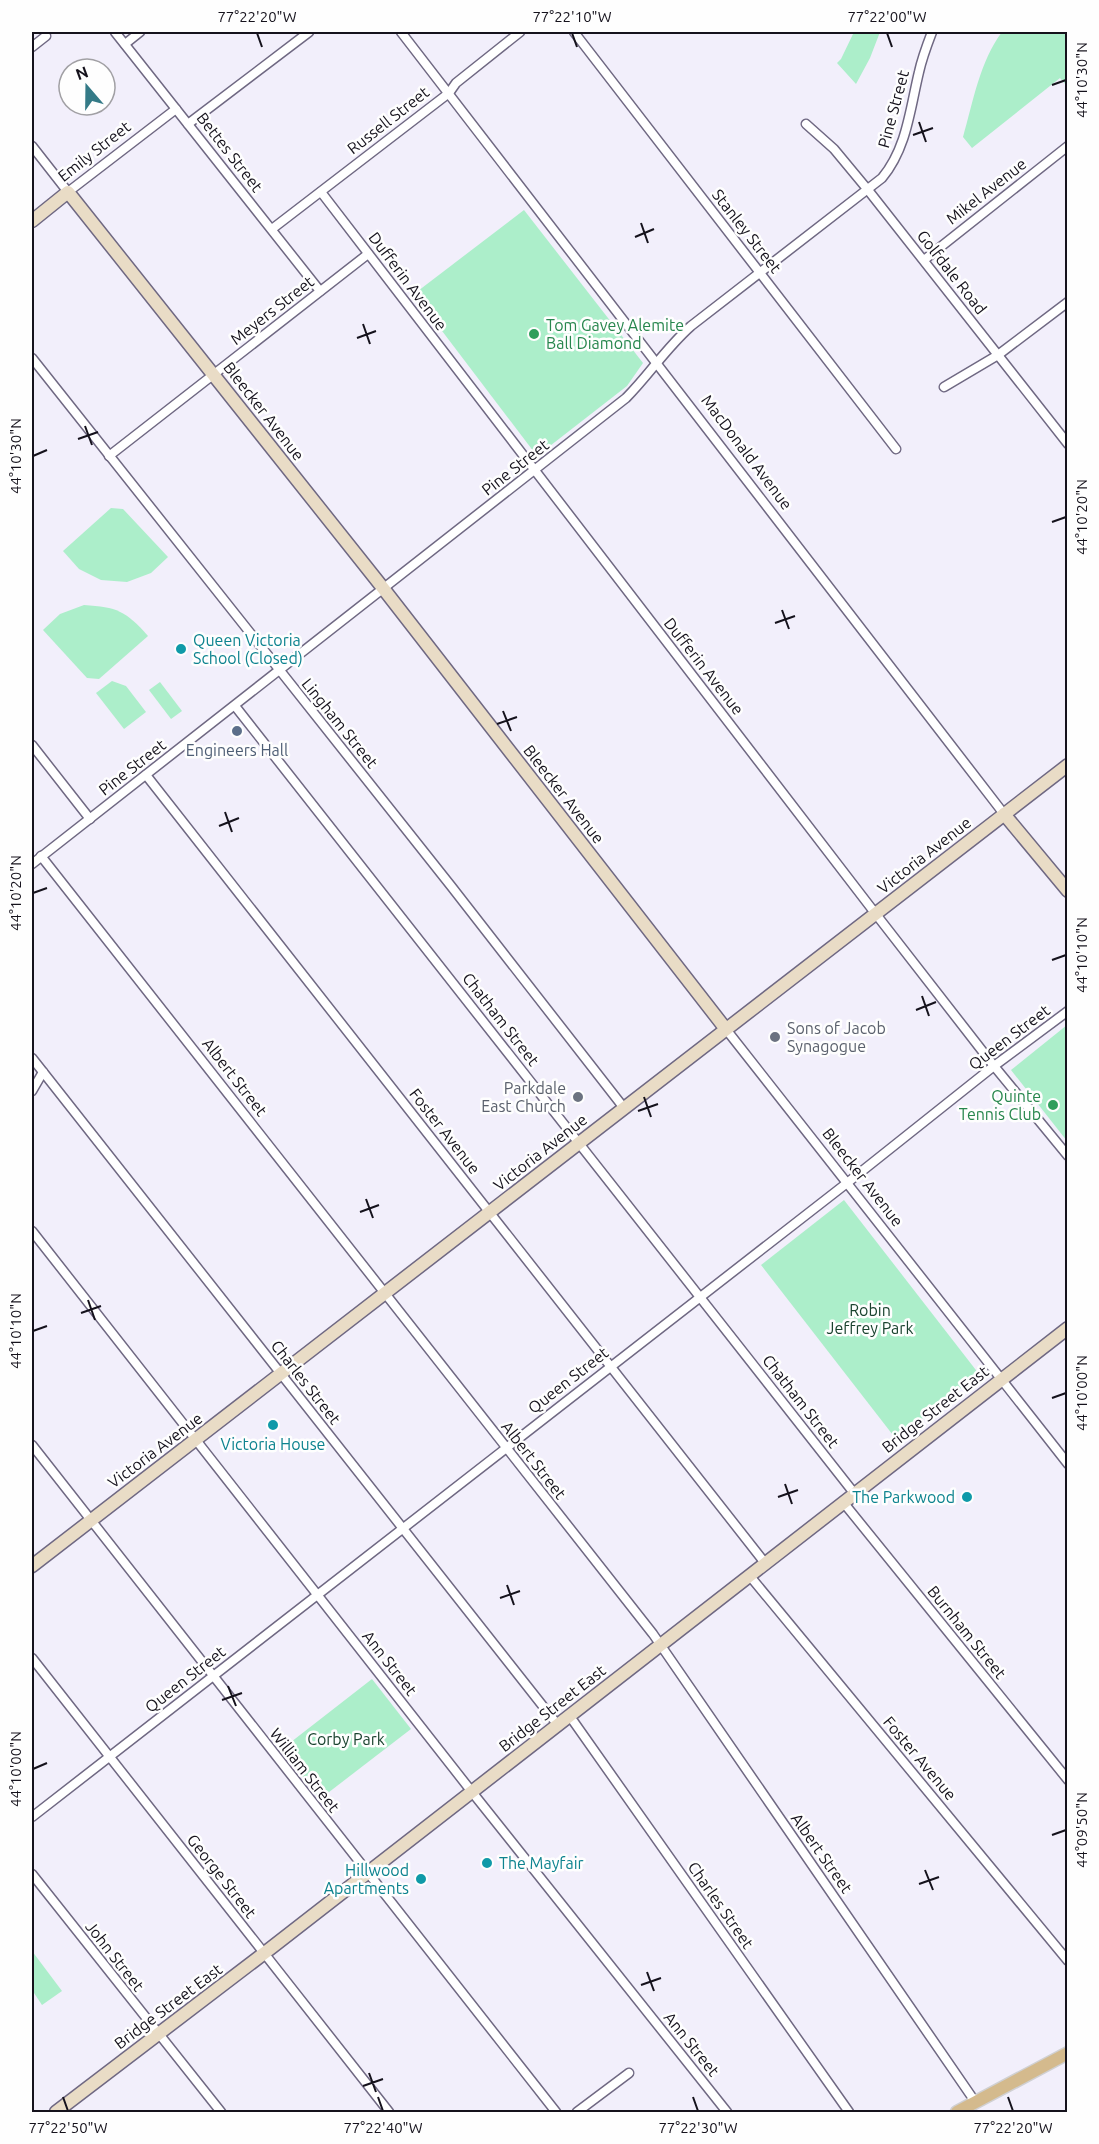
<svg xmlns="http://www.w3.org/2000/svg" width="1099" height="2144" font-family="Ubuntu,sans-serif">
<rect width="100%" height="100%" fill="#f2effb"/>
<g fill="#aceeca">
<path d="M854 32H880L870 58 856 84 837 63 841 59Z"/>
<path d="M1002 32H1067L1068 72 1065 74 1067 76V86L1060 78 972 148 963 137C973 102 980 61 1002 32Z"/>
<path d="M524 210 643 363 627 386 537 456 414 294Z"/>
<path d="M111 508 123 509 168 557 151 573 127 582 101 580 79 569 63 551Z"/>
<path d="M84 605C117 607 126 611 148 636L99 679 87 678 43 630 60 614Z"/>
<path d="M112 681 126 686 146 712 124 729 96 693Z"/>
<path d="M160 682 182 711 171 719 149 690Z"/>
<path d="M1067 1025V1141L1011 1070Z"/>
<path d="M844 1200 979 1374 896 1439 761 1265Z"/>
<path d="M372 1679 411 1729 320 1799 282 1749Z"/>
<path d="M32 1951 62 1991 42 2005 32 1990Z"/>
</g>
<g fill="none" stroke-linecap="round" stroke-linejoin="round">
<defs>
<g id="street">
<path d="M115 32 320 291"/>
<path d="M401 32 1004 814"/>
<path d="M574 32 896 449"/>
<path d="M125 44 140 32"/>
<path d="M32 47 46 36"/>
<path d="M188 124 309 32"/>
<path d="M806 124 834 149 868 190 1068 444"/>
<path d="M32 146 68 192 176 109"/>
<path d="M321 192 875 913 994 1066 1068 1156"/>
<path d="M272 229 449 93 456 83 520 32"/>
<path d="M924 260 1068 146"/>
<path d="M32 358 451 886 624 1108"/>
<path d="M944 387 998 355 1068 302"/>
<path d="M109 456 368 254"/>
<path d="M235 706 854 1493"/>
<path d="M32 745 90 819"/>
<path d="M146 775 765 1563"/>
<path d="M41 856 653 1634 976 2103"/>
<path d="M32 864 626 398C649 375 666 348 691 326L882 178C907 148 910 109 919 72 922 58 927 45 932 32"/>
<path d="M725 1028 1068 1464"/>
<path d="M32 1058 557 1724"/>
<path d="M32 1091 43 1072"/>
<path d="M32 1231 472 1792 727 2112"/>
<path d="M32 1445 556 2112"/>
<path d="M843 1502 1068 1780"/>
<path d="M749 1575 1068 1961"/>
<path d="M32 1658 389 2112"/>
<path d="M569 1715 849 2112"/>
<path d="M32 1817 847 1183 994 1066 1068 1011"/>
<path d="M32 1874 221 2112"/>
<path d="M577 2112 629 2073"/>
</g>
<g id="secondary">
<path d="M32 221 68 192 379 583 725 1028"/>
<path d="M1004 814 1068 891"/>
<path d="M32 1566 1068 765"/>
<path d="M56 2112 271 1948 1068 1328"/>
</g>
<path id="primary" d="M957 2112 1068 2053"/>
</defs>
<use href="#street" stroke="#6f6882" stroke-width="11"/>
<use href="#secondary" stroke="#6f6882" stroke-width="15"/>
<use href="#primary" stroke="#d0d0d2" stroke-width="15"/>
<use href="#street" stroke="#fff" stroke-width="8"/>
<use href="#secondary" stroke="#e9dcc6" stroke-width="12"/>
<use href="#primary" stroke="#d4ba8d" stroke-width="12"/>
</g>
<path fill="none" stroke="#15121c" stroke-width="2" d="M257 33 262 47M572 33 577 47M887 33 892 47M1052 85 1066 80M919 122 926 142M913 135 933 128M641 223 648 243M635 237 654 229M363 324 370 344M357 338 376 331M85 426 92 445M78 439 98 432M33 456 47 450M1052 522 1066 517M782 610 789 629M775 623 795 616M503 711 511 731M497 724 517 717M225 812 232 832M219 826 239 818M33 893 47 888M1052 960 1066 955M922 996 929 1016M916 1010 936 1002M644 1097 651 1117M638 1111 658 1104M366 1199 373 1218M360 1212 379 1205M88 1300 95 1320M81 1313 101 1306M33 1331 47 1326M1052 1398 1066 1393M785 1484 792 1504M778 1497 798 1490M507 1585 514 1605M500 1598 520 1591M228 1686 236 1706M222 1700 242 1693M33 1769 47 1763M1052 1835 1066 1830M925 1870 933 1890M919 1884 939 1877M647 1972 654 1991M641 1985 661 1978M369 2073 376 2092M363 2086 383 2079M63 2097 68 2111M378 2097 383 2111M693 2097 698 2111M1008 2097 1013 2111"/>
<g fill="#2e9e5b" stroke="#fefefe" stroke-width="2">
<circle cx="534" cy="334" r="6"/>
<circle cx="1053" cy="1105" r="6"/>
</g>
<g fill="#0f9aa8" stroke="#fefefe" stroke-width="2">
<circle cx="181" cy="649" r="6"/>
<circle cx="273" cy="1425" r="6"/>
<circle cx="967" cy="1497" r="6"/>
<circle cx="487" cy="1863" r="6"/>
<circle cx="421" cy="1879" r="6"/>
</g>
<circle fill="#5c6f8a" stroke="#fefefe" stroke-width="2" cx="237" cy="731" r="6"/>
<g fill="#6b7280" stroke="#fefefe" stroke-width="2">
<circle cx="775" cy="1037" r="6"/>
<circle cx="578" cy="1097" r="6"/>
</g>
<g text-anchor="middle" stroke-width="5" stroke-linejoin="round" paint-order="stroke">
<g font-size="16" fill="#15121c" stroke="#fefefe">
<text transform="translate(893 109) rotate(-75)" y="6">Pine Street</text>
<text transform="translate(388 120) rotate(-38)" y="6">Russell Street</text>
<text transform="translate(94 151) rotate(-38)" y="6">Emily Street</text>
<text transform="translate(230 152) rotate(52)" y="6">Bettes Street</text>
<text transform="translate(986 191) rotate(-38)" y="6">Mikel Avenue</text>
<text transform="translate(747 231) rotate(52)" y="6">Stanley Street</text>
<text transform="translate(952 272) rotate(52)" y="6">Golfdale Road</text>
<text transform="translate(408 281) rotate(53)" y="6">Dufferin Avenue</text>
<text transform="translate(272 310) rotate(-38)" y="6">Meyers Street</text>
<text transform="translate(264 411) rotate(52)" y="6">Bleecker Avenue</text>
<text transform="translate(747 452) rotate(53)" y="6">MacDonald Avenue</text>
<text transform="translate(515 467) rotate(-38)" y="6">Pine Street</text>
<text transform="translate(704 666) rotate(52)" y="6">Dufferin Avenue</text>
<text transform="translate(340 723) rotate(51)" y="6">Lingham Street</text>
<text transform="translate(132 767) rotate(-38)" y="6">Pine Street</text>
<text transform="translate(564 794) rotate(52)" y="6">Bleecker Avenue</text>
<text transform="translate(924 855) rotate(-38)" y="6">Victoria Avenue</text>
<text transform="translate(501 1019) rotate(52)" y="6">Chatham Street</text>
<text transform="translate(1009 1037) rotate(-37)" y="6">Queen Street</text>
<text transform="translate(235 1077) rotate(52)" y="6">Albert Street</text>
<text transform="translate(445 1131) rotate(52)" y="6">Foster Avenue</text>
<text transform="translate(540 1152) rotate(-38)" y="6">Victoria Avenue</text>
<text transform="translate(863 1177) rotate(52)" y="6">Bleecker Avenue</text>
<text transform="translate(568 1380) rotate(-38)" y="6">Queen Street</text>
<text transform="translate(306 1382) rotate(52)" y="6">Charles Street</text>
<text transform="translate(801 1401) rotate(52)" y="6">Chatham Street</text>
<text transform="translate(935 1409) rotate(-38)" y="6">Bridge Street East</text>
<text transform="translate(155 1450) rotate(-37)" y="6">Victoria Avenue</text>
<text transform="translate(534 1460) rotate(52)" y="6">Albert Street</text>
<text transform="translate(967 1632) rotate(51)" y="6">Burnham Street</text>
<text transform="translate(390 1663) rotate(52)" y="6">Ann Street</text>
<text transform="translate(185 1679) rotate(-38)" y="6">Queen Street</text>
<text transform="translate(552 1708) rotate(-38)" y="6">Bridge Street East</text>
<text transform="translate(920 1758) rotate(50)" y="6">Foster Avenue</text>
<text transform="translate(305 1770) rotate(52)" y="6">William Street</text>
<text transform="translate(822 1853) rotate(55)" y="6">Albert Street</text>
<text transform="translate(222 1876) rotate(52)" y="6">George Street</text>
<text transform="translate(721 1905) rotate(55)" y="6">Charles Street</text>
<text transform="translate(115 1956) rotate(52)" y="6">John Street</text>
<text transform="translate(168 2006) rotate(-37)" y="6">Bridge Street East</text>
<text transform="translate(692 2044) rotate(51)" y="6">Ann Street</text>
</g>
<g font-size="16" fill="#27864d" stroke="#fefefe" text-anchor="start">
<text x="546" y="331">Tom Gavey Alemite<tspan x="546" dy="18">Ball Diamond</tspan></text>
<text x="1041" y="1102" text-anchor="end">Quinte<tspan x="1041" dy="18">Tennis Club</tspan></text>
</g>
<g font-size="16" fill="#0d838f" stroke="#fefefe" text-anchor="start">
<text x="193" y="646">Queen Victoria<tspan x="193" dy="18">School (Closed)</tspan></text>
<text x="273" y="1450" text-anchor="middle">Victoria House</text>
<text x="955" y="1503" text-anchor="end">The Parkwood</text>
<text x="499" y="1869">The Mayfair</text>
<text x="409" y="1876" text-anchor="end">Hillwood<tspan x="409" dy="18">Apartments</tspan></text>
</g>
<g font-size="16" fill="#4e5e75" stroke="#fefefe">
<text x="237" y="756">Engineers Hall</text>
</g>
<g font-size="16" fill="#5b616d" stroke="#fefefe" text-anchor="start">
<text x="787" y="1034">Sons of Jacob<tspan x="787" dy="18">Synagogue</tspan></text>
<text x="566" y="1094" text-anchor="end">Parkdale<tspan x="566" dy="18">East Church</tspan></text>
</g>
<g font-size="16" fill="#19422e" stroke="#fefefe">
<text x="870" y="1316">Robin<tspan x="870" dy="18">Jeffrey Park</tspan></text>
<text x="346" y="1745">Corby Park</text>
</g>
</g>
<rect width="1099" height="2144" fill="none" stroke="#fefefe" stroke-width="66"/>
<g transform="translate(87 87) rotate(340)"><circle r="28" fill="#fefefe" stroke="#a1a0a4" stroke-width="1.5"/>
<path d="M0-4.5L10 22L0 15L-10 22Z" fill="#347a87"/>
<text y="-9" font-size="16" font-weight="bold" text-anchor="middle" fill="#15121c">N</text>
</g>
<rect x="33" y="33" width="1033" height="2078" fill="none" stroke="#15121c" stroke-width="2"/>
<g font-size="15" text-anchor="middle" fill="#15121c">
<text x="257" y="22">77°22'20"W</text>
<text x="572" y="22">77°22'10"W</text>
<text x="887" y="22">77°22'00"W</text>
<text transform="translate(1082 80) rotate(-90)" y="5">44°10'30"N</text>
<text transform="translate(16 456) rotate(-90)" y="5">44°10'30"N</text>
<text transform="translate(1082 517) rotate(-90)" y="5">44°10'20"N</text>
<text transform="translate(16 893) rotate(-90)" y="5">44°10'20"N</text>
<text transform="translate(1082 955) rotate(-90)" y="5">44°10'10"N</text>
<text transform="translate(16 1331) rotate(-90)" y="5">44°10'10"N</text>
<text transform="translate(1082 1393) rotate(-90)" y="5">44°10'00"N</text>
<text transform="translate(16 1769) rotate(-90)" y="5">44°10'00"N</text>
<text transform="translate(1082 1830) rotate(-90)" y="5">44°09'50"N</text>
<text x="68" y="2133">77°22'50"W</text>
<text x="383" y="2133">77°22'40"W</text>
<text x="698" y="2133">77°22'30"W</text>
<text x="1013" y="2133">77°22'20"W</text>
</g>
</svg>
